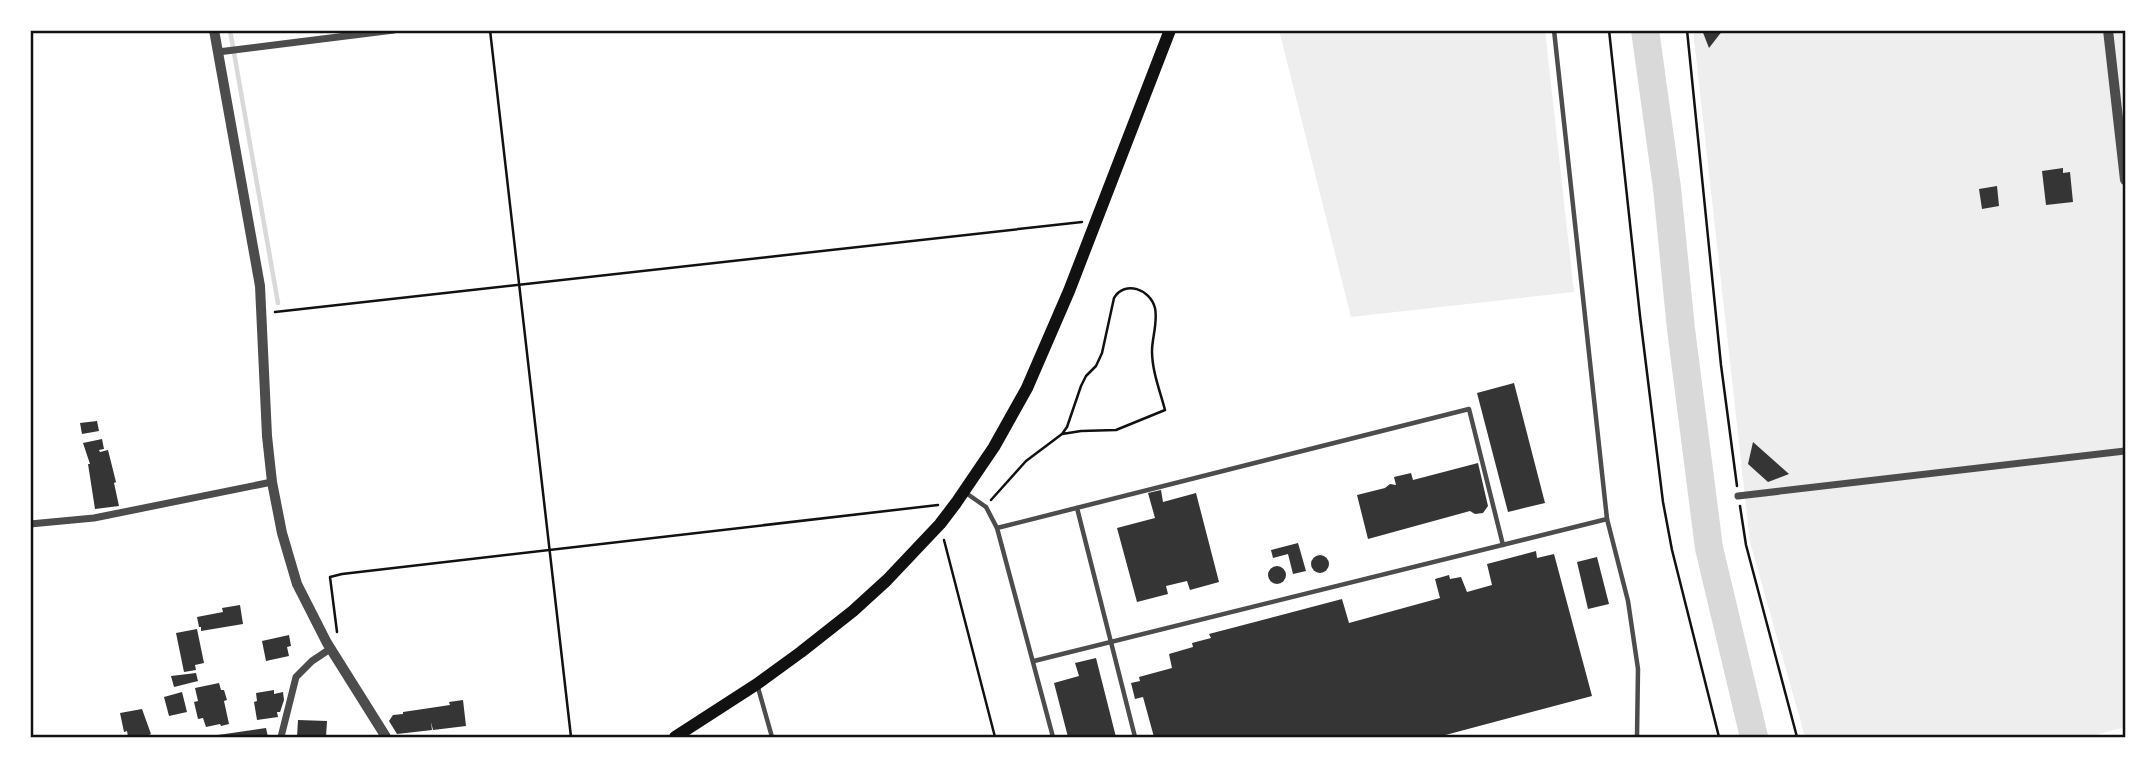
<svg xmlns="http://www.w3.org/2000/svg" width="2155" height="767" font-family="Montserrat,sans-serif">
<rect width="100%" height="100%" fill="#fff"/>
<g fill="#eee">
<path d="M1279 30H1545L1574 292 1351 317Z"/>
<path d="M1693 30H2125V727L2088 737H1805L1750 542Z"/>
</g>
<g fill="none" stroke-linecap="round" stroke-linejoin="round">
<path stroke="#d9d9d9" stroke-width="4.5" d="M230 30 278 303"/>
<path stroke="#d9d9d9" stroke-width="28" d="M1645 30 1667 188 1681 329 1709 548 1754 737"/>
</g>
<g fill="#353535">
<path d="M1702 30H1723L1709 48Z"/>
<path d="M2063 168V173L2070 172 2073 202 2046 205 2042 171Z"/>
<path d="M1997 186 1999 206 1982 209 1979 189Z"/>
<path d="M1514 383 1545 503 1508 512 1477 393Z"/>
<path d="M97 421 99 431 82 434 80 423Z"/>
<path d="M102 439 104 449 99 450 100 452 108 450 116 482 114 483 119 506 95 509 88 464H90L83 443Z"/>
<path d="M1753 442 1789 474 1768 482 1748 464Z"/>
<path d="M1478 463 1488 506 1483 513 1475 514 1470 511 1368 539 1357 495 1385 488 1390 484 1396 485 1394 477 1411 473 1413 480Z"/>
<path d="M1161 490 1163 502 1196 493 1219 582 1190 590 1187 581 1166 586 1168 594 1137 602 1117 528 1155 518 1148 493Z"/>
<path d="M1298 543 1306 571 1293 574 1288 554 1273 558 1271 550Z"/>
<path d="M1536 551 1537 558 1554 554 1592 696 1438 737H1154L1143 697 1135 699 1131 683 1140 681 1139 677 1172 668 1169 654 1193 647 1192 643 1211 638 1209 634 1342 599 1349 623 1440 598 1435 579 1449 575 1450 579 1461 577 1467 592 1492 585 1487 564Z"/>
<circle cx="1320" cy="564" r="9"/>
<path d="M1597 557 1609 604 1588 609 1577 562Z"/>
<circle cx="1277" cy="575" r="9"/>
<path d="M240 605 243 624 201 631V627H199L197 617 223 612 222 608Z"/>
<path d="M197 629 204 663 195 665 196 670 184 672 176 633Z"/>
<path d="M289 635 291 646 287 647 289 656 266 661 262 641Z"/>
<path d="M1096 658 1116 737H1068L1054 683 1079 676 1075 663Z"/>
<path d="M196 673 198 681 174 687 171 676Z"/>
<path d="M219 683 221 690H224L227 700 224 701 229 724 221 726 220 724 206 727 203 718 198 719 194 702 198 701 195 688Z"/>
<path d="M274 690V694L283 692 284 700 280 712H277L278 717 257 720 254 702 257 701 256 693Z"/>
<path d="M182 692 187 712 169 716 164 697Z"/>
<path d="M463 700 466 726 433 730 431 722 432 730 397 734 389 721 393 715 403 714V712L450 705 449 702Z"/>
<path d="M142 709 151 734 149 735 150 737H128L127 731 124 732 120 713Z"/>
<path d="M298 720 327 721 326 737H297Z"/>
<path d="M266 728 268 737H219L218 735Z"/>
</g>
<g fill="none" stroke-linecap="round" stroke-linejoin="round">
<g stroke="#111" stroke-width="2.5">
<path d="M490 30 571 737"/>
<path d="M1609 30 1640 316 1663 502 1672 550 1719 737"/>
<path d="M1687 30 1721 365 1737 486"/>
<path d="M275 312 1082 222"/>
<path d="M991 500 1026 461 1062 434 1067 427 1081 386 1086 376 1096 366 1102 353 1114 298C1125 280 1150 289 1155 308 1158 322 1152 338 1152 351 1152 371 1160 391 1165 410L1116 430 1081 431 1062 434"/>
<path d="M1740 506 1746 545 1797 737"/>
<path d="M944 540 995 737"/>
<path d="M337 632 330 577 342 574 938 505"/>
</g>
<g stroke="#4c4c4c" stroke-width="4.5">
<path d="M966 493 986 507 997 528 1053 737"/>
<path d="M1077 508 1135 737"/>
<path d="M1607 519 1628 601 1638 669 1637 737"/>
<path d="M997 528 1469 409 1503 545"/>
<path d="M1034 661 1607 519 1554 30"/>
<path d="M757 684 772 737"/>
</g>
<g stroke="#4c4c4c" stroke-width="7">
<path d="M218 52 394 30"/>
<path d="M1738 496 2125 451"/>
<path d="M30 524 94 518 272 482"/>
<path d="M281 737 296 677 312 661 330 649"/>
</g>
<g stroke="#4c4c4c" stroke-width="10">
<path d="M214 30 260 286 267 436 272 482 282 533 297 584 327 643 386 737"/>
<path d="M2108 30 2125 180"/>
</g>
<path stroke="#111" stroke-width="12" d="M675 737 757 684 801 652 853 611 887 580 940 524 956 503 994 447 1027 388 1069 291 1170 30"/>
</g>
<rect width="2155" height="767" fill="none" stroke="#ffffff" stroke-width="63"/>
<rect x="32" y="32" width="2092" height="704" fill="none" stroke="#111" stroke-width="2.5"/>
</svg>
